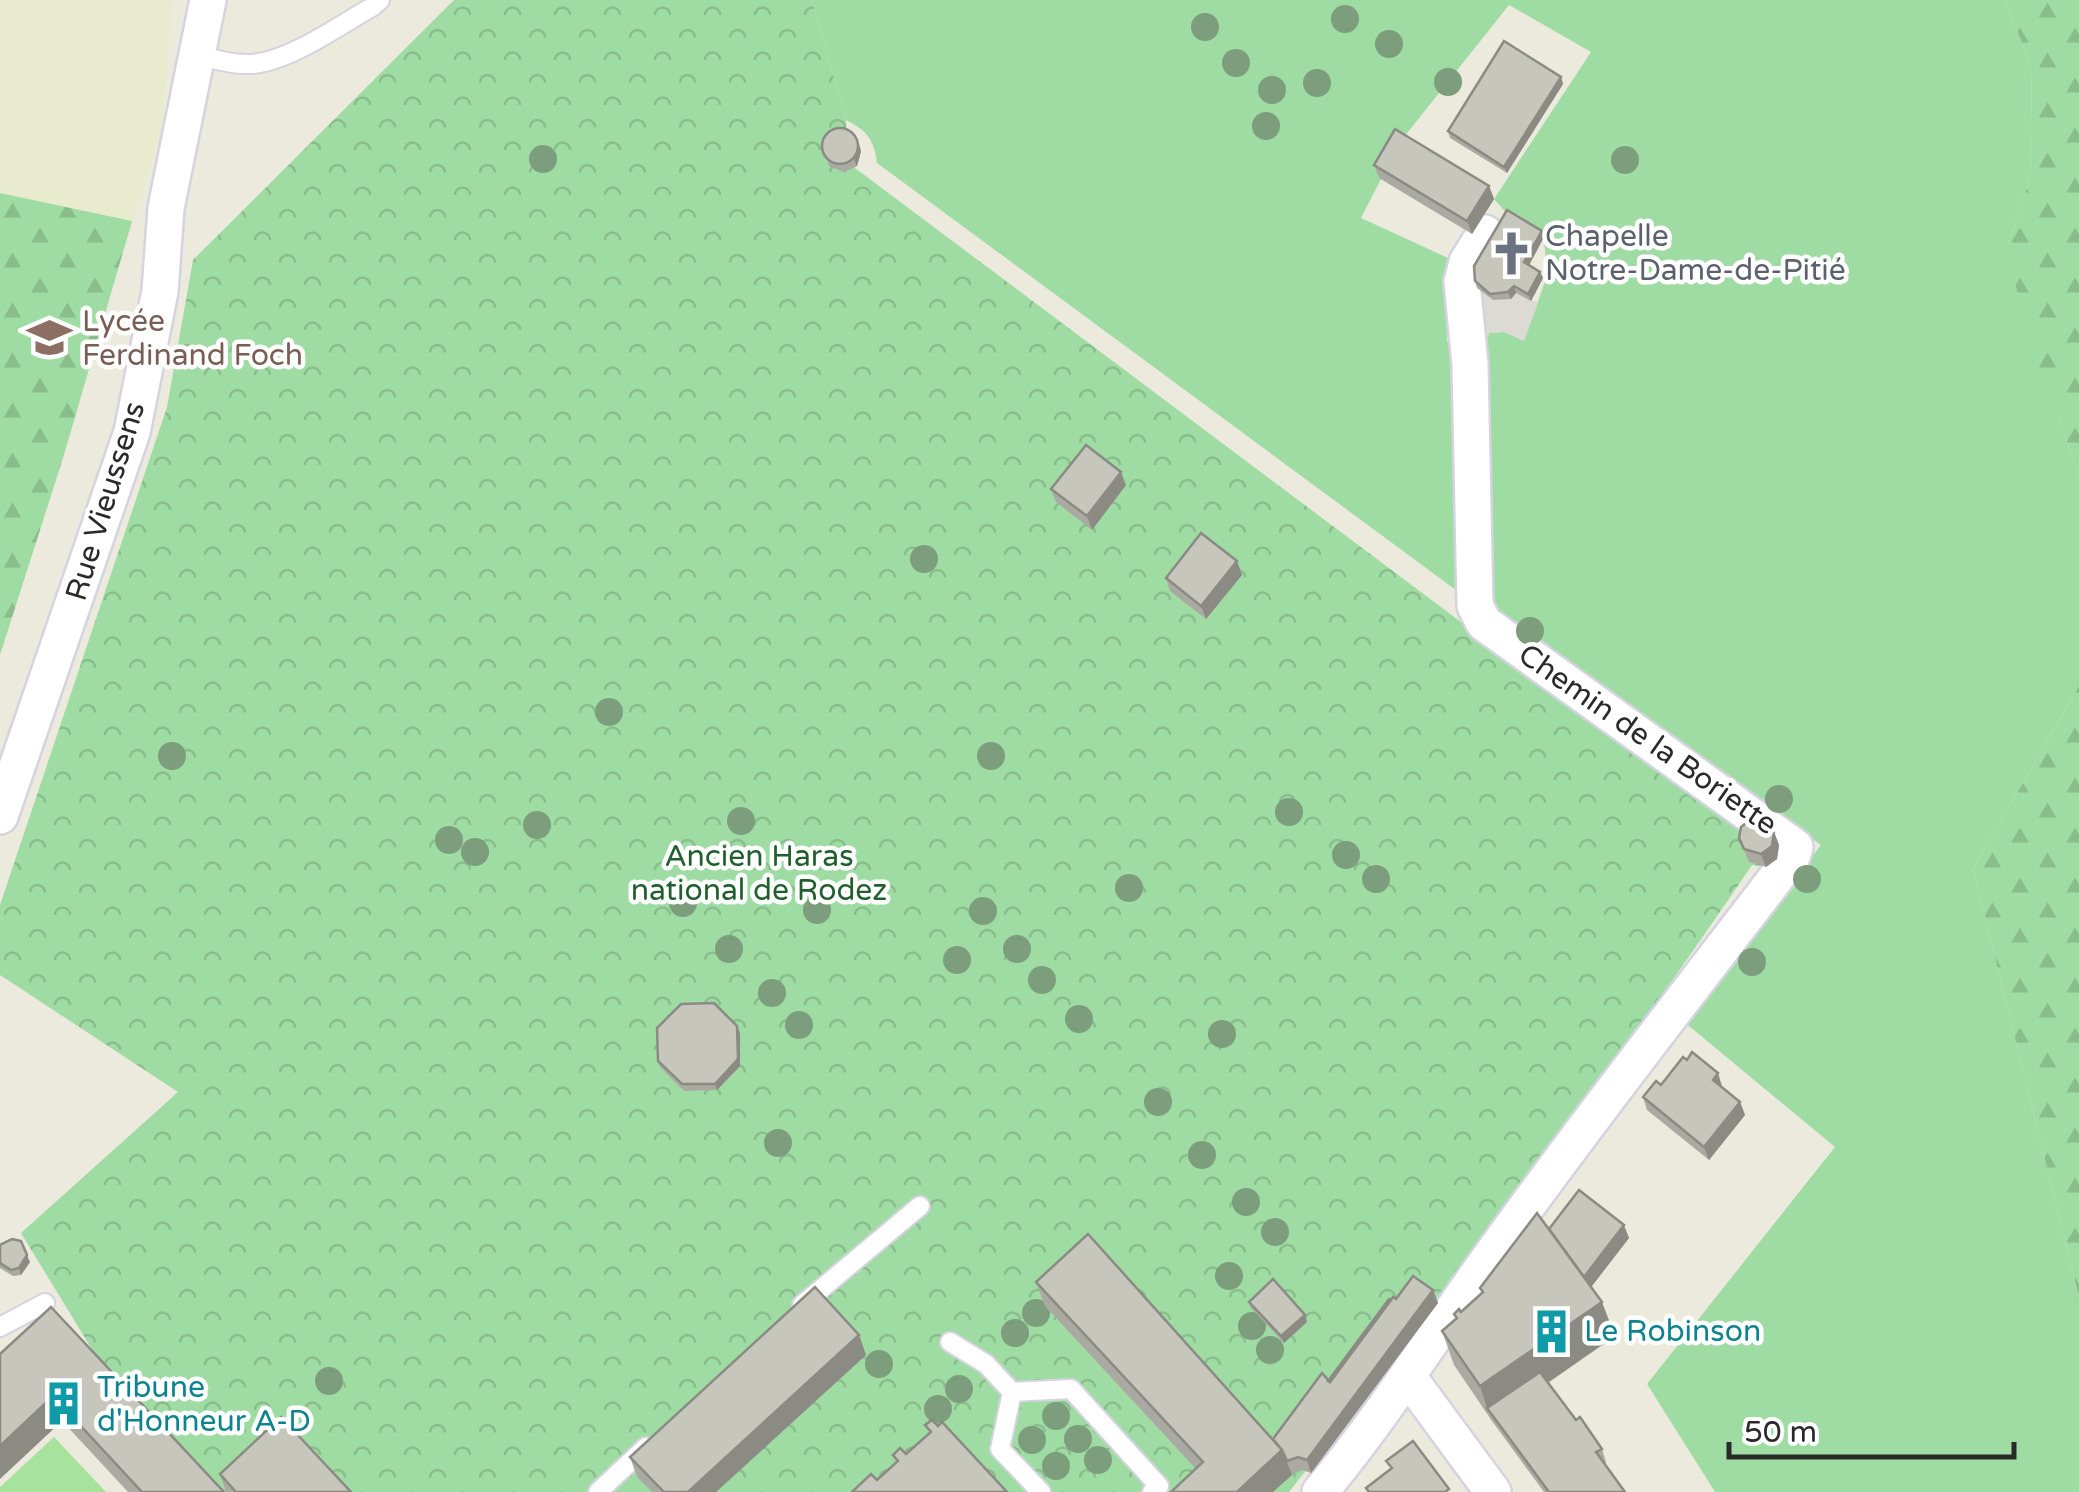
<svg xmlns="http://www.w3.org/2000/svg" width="2079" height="1492" font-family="'Varela Round',sans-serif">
<defs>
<pattern id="forest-firs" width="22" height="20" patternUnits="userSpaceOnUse" patternTransform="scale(2.5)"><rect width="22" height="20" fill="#9fdca3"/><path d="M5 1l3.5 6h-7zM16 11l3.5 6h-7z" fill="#89bd8c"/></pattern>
<pattern id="park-crowns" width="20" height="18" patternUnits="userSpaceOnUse" patternTransform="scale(2.5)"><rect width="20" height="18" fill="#9fdca3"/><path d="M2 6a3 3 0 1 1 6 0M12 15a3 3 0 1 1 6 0" fill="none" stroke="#89bd8c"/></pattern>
</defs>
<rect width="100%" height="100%" fill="#ebeadd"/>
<path fill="#e8ebce" d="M0 0H172L163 124 0 655Z"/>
<path fill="#9fdca3" d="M812 0H2005L2032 69 2030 177 2007 248 2058 418 2079 474V686L1973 869 2079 1297V1492H1715L1647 1384 1835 1147 1683 1021 1821 845 1503 622 1493 607 1489 591 1485 345 1489 333 1504 332 1524 340 1547 276 1544 237 1509 216 1494 199 1591 52 1509 5 1400 142 1361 218 1448 258 1447 341 1461 366 1464 596 877 163C874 139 867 131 846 120Z"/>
<g fill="url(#forest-firs)">
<path d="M2005 0H2079V474L2029 341 2007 248 2030 177 2032 69Z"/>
<path d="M0 193 132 221 64 455 0 655Z"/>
<path d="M2079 686V1297L1973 869Z"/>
</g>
<path fill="url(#park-crowns)" d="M454 0H812L846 120 847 134C862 143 864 153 855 168L1748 837 1766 867 1752 865C1606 1080 1450 1288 1289 1492H220L96 1356 21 1233 178 1092 0 975V905L167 407 193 260Z"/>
<path fill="#a7e39c" d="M54 1437 106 1492H0V1487Z"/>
<path fill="#dbdbd4" d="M1448 258 1476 273 1477 288 1493 300 1510 299 1516 293 1538 303 1524 341 1504 332 1489 333 1485 345 1469 342 1447 327Z"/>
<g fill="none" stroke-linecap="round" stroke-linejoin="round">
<defs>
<g id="lane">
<path d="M198 55C215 60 234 65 252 64 288 62 340 25 372 7L380 0"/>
<path d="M802 1305 920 1206"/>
<path d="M0 1327 45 1303"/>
<path d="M950 1342 986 1364 1012 1392"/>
<path d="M1012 1392 1071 1389 1159 1486 1152 1492"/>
<path d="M1012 1392 1000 1449 1041 1492"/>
<path d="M598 1492 646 1447"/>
</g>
<g id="street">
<path d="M0 816 132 432 160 291 166 208 208 0"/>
<path d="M1409 1378 1493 1492"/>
<path d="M1320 1492C1381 1419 1430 1341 1485 1264 1584 1126 1689 992 1792 857L1795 847 1484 623 1475 606 1470 364 1462 282 1467 262 1485 233"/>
</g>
</defs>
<use href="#lane" stroke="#d6d3e1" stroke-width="22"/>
<use href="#street" stroke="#d6d3e1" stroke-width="40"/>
<use href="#lane" stroke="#fff" stroke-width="18"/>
<use href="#street" stroke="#fff" stroke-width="35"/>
</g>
<g fill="#7c9e7d">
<circle cx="1345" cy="19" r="14"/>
<circle cx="1205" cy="27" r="14"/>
<circle cx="1389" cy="44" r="14"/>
<circle cx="1236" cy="63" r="14"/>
<circle cx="1448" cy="82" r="14"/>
<circle cx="1317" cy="83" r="14"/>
<circle cx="1272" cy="90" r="14"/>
<circle cx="1266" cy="126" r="14"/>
<circle cx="543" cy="159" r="14"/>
<circle cx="1625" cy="160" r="14"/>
<circle cx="924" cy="559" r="14"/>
<circle cx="1530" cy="631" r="14"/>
<circle cx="609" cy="712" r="14"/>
<circle cx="172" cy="756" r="14"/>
<circle cx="991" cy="756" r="14"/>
<circle cx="1779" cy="799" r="14"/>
<circle cx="1289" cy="812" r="14"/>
<circle cx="741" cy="821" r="14"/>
<circle cx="537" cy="825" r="14"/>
<circle cx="449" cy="840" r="14"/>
<circle cx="475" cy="852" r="14"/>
<circle cx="1346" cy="855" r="14"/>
<circle cx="1376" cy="879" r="14"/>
<circle cx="1807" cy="879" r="14"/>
<circle cx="1129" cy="888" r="14"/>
<circle cx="683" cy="903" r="14"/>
<circle cx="817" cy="910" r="14"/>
<circle cx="983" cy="911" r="14"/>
<circle cx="729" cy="949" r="14"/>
<circle cx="1017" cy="949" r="14"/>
<circle cx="957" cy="960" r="14"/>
<circle cx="1752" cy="962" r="14"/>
<circle cx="1042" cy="980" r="14"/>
<circle cx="772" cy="993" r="14"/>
<circle cx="1079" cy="1019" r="14"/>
<circle cx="799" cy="1025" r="14"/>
<circle cx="1222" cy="1034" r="14"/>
<circle cx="1158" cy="1102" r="14"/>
<circle cx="778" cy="1143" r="14"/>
<circle cx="1202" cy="1155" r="14"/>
<circle cx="1246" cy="1202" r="14"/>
<circle cx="1275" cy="1232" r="14"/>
<circle cx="1229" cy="1276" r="14"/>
<circle cx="1036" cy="1313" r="14"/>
<circle cx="1252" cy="1326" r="14"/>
<circle cx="1015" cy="1333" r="14"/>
<circle cx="1270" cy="1350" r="14"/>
<circle cx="879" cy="1364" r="14"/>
<circle cx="329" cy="1381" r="14"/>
<circle cx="959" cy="1389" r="14"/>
<circle cx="938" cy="1409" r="14"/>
<circle cx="1056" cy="1416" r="14"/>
<circle cx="1078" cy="1439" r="14"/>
<circle cx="1032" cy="1440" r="14"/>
<circle cx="1098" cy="1460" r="14"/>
<circle cx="1056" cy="1466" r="14"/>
</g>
<g fill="#aaaaa3">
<path d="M1561 77 1563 84 1507 173 1450 138 1448 131Z"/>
<path d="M822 143 861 151 857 166 844 172 829 166Z"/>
<path d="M1374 165 1489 186 1494 199 1472 234 1379 178Z"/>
<path d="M1544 237 1529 265 1540 272 1543 278 1531 301 1516 293 1511 299 1493 300 1477 288 1475 281Z"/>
<path d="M1126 485 1092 530 1056 502 1051 489Z"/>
<path d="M1242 575 1206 619 1170 591 1166 578Z"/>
<path d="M1774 832 1779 845 1777 859 1766 867 1749 862 1739 838Z"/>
<path d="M737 1026 740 1033V1066L717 1090 684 1091 660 1067 658 1061Z"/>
<path d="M1661 1085 1722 1086V1087L1740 1102 1745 1115 1709 1160 1647 1110 1643 1097Z"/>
<path d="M1549 1229 1629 1238 1591 1287 1615 1336 1548 1383 1576 1420 1602 1449 1606 1462 1605 1464 1625 1492H1544L1492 1421 1454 1365 1442 1331 1456 1319 1454 1314 1461 1312 1482 1293 1480 1288Z"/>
<path d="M0 1245 30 1262 21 1275 13 1276 0 1268Z"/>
<path d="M1036 1282 1273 1439 1328 1381 1391 1300 1433 1290 1438 1303 1311 1473 1302 1470 1292 1475 1196 1469 1045 1306Z"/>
<path d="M1249 1302 1307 1322 1284 1343 1251 1308Z"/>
<path d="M859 1335 866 1355 716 1492H652L637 1477 630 1457Z"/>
<path d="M0 1354 224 1492H128Z"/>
<path d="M220 1474 351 1492H226Z"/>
</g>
<g fill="#8b8b84">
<path d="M1561 77 1563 84 1507 173 1504 167Z"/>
<path d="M859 144 861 151 857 166 854 159Z"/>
<path d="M1489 186 1494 199 1472 234 1467 221Z"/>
<path d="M1542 231 1544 237 1527 269 1524 262Z"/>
<path d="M1540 272 1543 278 1531 301 1528 294Z"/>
<path d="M1514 286 1516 293 1511 299 1508 292Z"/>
<path d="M1121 472 1126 485 1092 530 1087 516Z"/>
<path d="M1237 561 1242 575 1206 619 1201 606Z"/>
<path d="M1774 832 1779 845 1777 859 1766 867 1761 854Z"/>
<path d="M737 1026 740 1033V1066L717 1090 715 1084Z"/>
<path d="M1718 1073 1722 1086 1718 1093 1713 1080Z"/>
<path d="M1740 1102 1745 1115 1709 1160 1704 1147Z"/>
<path d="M1624 1225 1629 1238 1585 1295 1580 1282Z"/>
<path d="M27 1255 30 1262 21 1275 19 1268Z"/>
<path d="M1433 1290 1438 1303 1311 1473 1307 1460Z"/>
<path d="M1602 1302 1615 1336 1495 1419 1487 1408 1480 1386Z"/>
<path d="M1305 1315 1307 1322 1284 1343 1281 1336Z"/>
<path d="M859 1335 866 1355 716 1492H688Z"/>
<path d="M53 1396 62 1421 0 1479V1446Z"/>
<path d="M1282 1450 1292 1475 1273 1492H1237Z"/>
</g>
<g fill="#c6c6bd" stroke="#8b8b84" stroke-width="2.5">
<path d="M1504 41 1561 77 1504 167 1448 131Z"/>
<circle cx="840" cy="146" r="18"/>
<path d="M1395 129 1489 186 1467 221 1374 165Z"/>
<path d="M1507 210 1542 231 1524 262 1540 272 1528 294 1514 286 1508 292 1490 294 1475 281 1474 266Z"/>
<path d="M1086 445 1121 472 1087 516 1051 489Z"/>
<path d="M1201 533 1237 561 1201 606 1166 578Z"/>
<path d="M1753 818 1767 821 1774 832 1772 846 1761 854 1744 849 1739 838 1741 827Z"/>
<path d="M714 1003 737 1026 738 1059 715 1084H682L658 1061 657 1028 681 1004Z"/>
<path d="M1692 1052 1718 1073 1713 1080 1740 1102 1704 1147 1643 1097 1656 1081 1661 1085 1683 1057 1687 1060Z"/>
<path d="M1579 1190 1624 1225 1584 1277 1549 1229Z"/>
<path d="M1537 1213 1602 1302 1480 1386 1442 1331 1457 1318 1454 1314 1459 1309 1461 1312 1483 1292 1480 1288Z"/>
<path d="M1088 1234 1282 1450 1237 1492H1171L1203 1462 1036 1282Z"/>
<path d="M12 1239 21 1241 27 1255 19 1268 11 1270 0 1263V1245Z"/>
<path d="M1413 1276 1433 1290 1307 1460 1298 1457 1287 1461 1282 1450 1273 1439 1322 1373 1330 1382 1393 1297 1396 1299Z"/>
<path d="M1273 1279 1305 1315 1281 1336 1249 1302Z"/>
<path d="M815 1287 859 1335 688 1492H664L630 1457Z"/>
<path d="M1389 1299 1391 1300 1330 1382 1328 1381Z"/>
<path d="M51 1307 224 1492H142L53 1396 0 1446V1354Z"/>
<path d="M1540 1372 1576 1420 1580 1417 1602 1449 1596 1452 1625 1492H1549L1487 1408Z"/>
<path d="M281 1417 351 1492H236L220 1474Z"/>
<path d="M932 1420 938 1426 942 1422 1007 1492H852L871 1474 877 1480 898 1461 893 1455 900 1448 906 1454 931 1432 925 1425Z"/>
<path d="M1413 1441 1449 1489 1445 1492H1369L1366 1488 1392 1468 1386 1461Z"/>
</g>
<defs>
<symbol id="church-bare" viewBox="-9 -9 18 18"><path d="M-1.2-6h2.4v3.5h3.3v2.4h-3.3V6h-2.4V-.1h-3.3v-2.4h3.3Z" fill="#6b7280" stroke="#fff" stroke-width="2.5" paint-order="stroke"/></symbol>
<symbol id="school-bare" viewBox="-9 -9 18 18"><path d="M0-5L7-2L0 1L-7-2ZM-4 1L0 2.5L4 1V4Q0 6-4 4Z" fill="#8d6e63" stroke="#fff" stroke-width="2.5" paint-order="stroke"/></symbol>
<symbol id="building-bare" viewBox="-9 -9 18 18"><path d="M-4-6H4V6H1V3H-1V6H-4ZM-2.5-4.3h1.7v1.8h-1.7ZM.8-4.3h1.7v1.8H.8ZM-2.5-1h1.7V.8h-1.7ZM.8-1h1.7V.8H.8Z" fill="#0f9aa8" stroke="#fff" stroke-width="2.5" paint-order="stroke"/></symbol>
</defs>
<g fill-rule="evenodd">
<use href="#church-bare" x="1480" y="222" width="63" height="63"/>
<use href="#school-bare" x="18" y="306" width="63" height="63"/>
<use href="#building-bare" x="1520" y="1300" width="63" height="63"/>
<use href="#building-bare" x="32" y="1372" width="63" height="63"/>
</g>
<g text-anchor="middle" stroke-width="9" stroke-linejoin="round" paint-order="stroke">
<g font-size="30" fill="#5b616d" stroke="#fff" text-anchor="start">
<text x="1545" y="246">Chapelle<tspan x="1545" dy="34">Notre-Dame-de-Pitié</tspan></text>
</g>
<g font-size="30" fill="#785e54" stroke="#fff" text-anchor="start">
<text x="82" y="331">Lycée<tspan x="82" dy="34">Ferdinand Foch</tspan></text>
</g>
<g font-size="30" fill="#2a2a2a" stroke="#fff">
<text transform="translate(105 501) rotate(-73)" y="10">Rue Vieussens</text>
<text transform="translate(1648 739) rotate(35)" y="10">Chemin de la Boriette</text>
</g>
<g font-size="30" fill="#21602e" stroke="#fff">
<text x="759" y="866">Ancien Haras<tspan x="759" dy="34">national de Rodez</tspan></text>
</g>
<g font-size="30" fill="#0d838f" stroke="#fff" text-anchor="start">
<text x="1584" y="1341">Le Robinson</text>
<text x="97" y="1397">Tribune<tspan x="97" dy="34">d'Honneur A-D</tspan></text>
</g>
</g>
<path d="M1729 1442v15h285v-15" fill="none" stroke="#2a2a2a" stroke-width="5"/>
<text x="1744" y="1442" font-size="30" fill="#2a2a2a" stroke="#ffffff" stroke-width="8" paint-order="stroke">50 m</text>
</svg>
